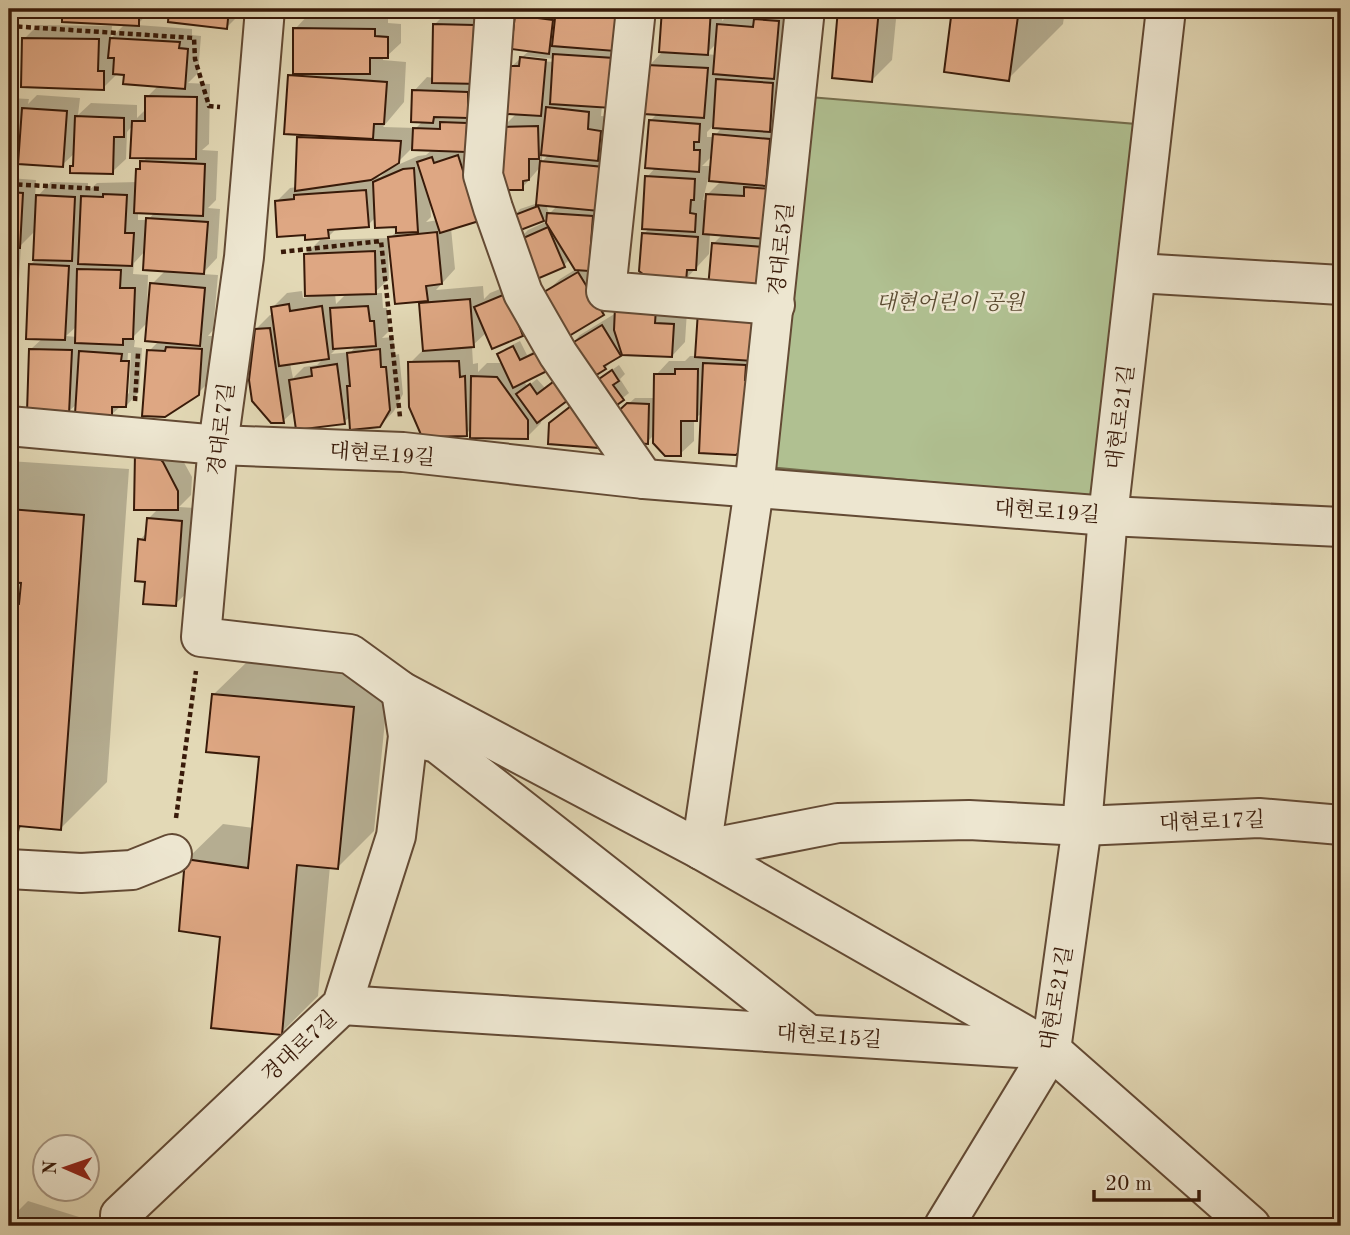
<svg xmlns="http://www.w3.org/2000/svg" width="1350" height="1235" font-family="'Old Standard TT','Noto Serif KR',serif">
<rect width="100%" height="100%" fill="#e3d9b6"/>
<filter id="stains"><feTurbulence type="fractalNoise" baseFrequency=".00286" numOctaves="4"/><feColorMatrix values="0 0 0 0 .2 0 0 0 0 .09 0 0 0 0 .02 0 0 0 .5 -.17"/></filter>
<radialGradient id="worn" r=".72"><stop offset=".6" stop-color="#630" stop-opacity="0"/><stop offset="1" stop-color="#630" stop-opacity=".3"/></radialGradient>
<path fill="#b0c091" stroke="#746d4d" stroke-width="2" d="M809 97 1136 124 1091 497 768 467Z"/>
<g fill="#0003" fill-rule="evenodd">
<path d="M45 9H152L137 25 192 29V35L201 36 198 73 188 83 210 84 209 144 202 150 218 151 216 200 208 208 220 209 217 258 202 274 218 275 213 330 208 336H215L212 379 197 394 149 351 159 341 149 321 130 340H135L134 347 142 348 139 392 126 406H121L111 415 78 403 68 412 31 349 43 338 31 264 37 258 36 230 21 245 18 296 9 306V178L36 180 35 199 51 182 88 183V191L97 183 138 182V170L147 157 133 125 127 132 126 159 112 172 72 166 75 163 76 152 62 165 19 163 12 169H9V98L29 99 28 104 37 95 80 98 78 115 91 103 137 105V118L147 108V97L159 85 125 73 117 74 103 88 24 39 38 25 112 26 111 38 126 23 45 15ZM138 211 155 212 148 220H138ZM146 250 166 270 152 284 150 307H147L148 275 133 274 134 263ZM77 326V337L66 336ZM128 353H131L129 393 125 397Z"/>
<path d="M171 9H241L240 14 226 28 170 21Z"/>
<path d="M290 9H392L384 16H388V23L401 24V43L387 56H383V60L406 62 404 102 383 127 416 128 423 121 414 91 427 77 434 78V25L448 11 420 13 419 9H472L470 11 487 12 480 109 451 228 455 269 436 290 483 286 484 299 490 293 530 277 515 243 528 230 548 221 549 214 542 221 514 216 520 209 538 203 542 165 522 188 502 128 517 113 512 66 530 50 517 16 523 10 557 14V9H631L602 105 601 116 614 117 616 300 603 314 546 292 560 279 576 269 570 259 564 265 530 280 536 321 522 335 487 332 472 346 473 364 478 363V372L487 363H504L499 354 506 348 520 341 527 355 552 342 523 381 528 386 537 379 545 388 541 423 527 437 472 428 466 434 410 363 425 348 421 303 426 299 391 247 388 248 389 279 374 293H382L383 308H387L389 331 382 338 393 337 395 355 399 354 403 394 394 411 380 426 351 416 344 422 295 410 283 421 256 329 270 315H274L273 307 287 293 302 291 303 298 314 296 306 254 320 240 390 238 398 230V225L376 217 368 225 337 228 328 237 306 233 277 201 290 188 297 187 299 138 304 133 290 76 294 71 295 29 310 13H290ZM526 56 555 59V62L523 60ZM412 148 433 149 426 155 418 156 393 167ZM542 154H549L542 162ZM389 169 380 177 371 178ZM430 201 438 220 426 222 431 217ZM546 204 558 205 549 214ZM335 293H347L336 304ZM356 346 351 352 331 354 338 347ZM324 358 317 365 304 367 293 378 290 363Z"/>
<path d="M664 9H723L722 21 732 11 762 13 766 9H792L774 277 713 244 723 234 710 233 709 254 685 280 644 234 650 227 647 177 656 167 650 121 658 113 649 66 664 50H661ZM717 43 716 55 706 54ZM713 126 722 127 714 137H707V132ZM713 155 712 166H702ZM708 179 722 180 708 194 707 200H703Z"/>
<path d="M840 9H897L892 60 872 80 834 77Z"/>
<path d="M954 9H1065L1063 24 1008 79 946 70Z"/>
<path d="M687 311 685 342 672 356 622 353 605 368 567 349 580 335 616 313Z"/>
<path d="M700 312 764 367 694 419V441L680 454 655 434 647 442 551 424 587 393 595 382 619 365 625 374 620 379 629 393 610 408 616 415 635 398H655L656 375 669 361H685L690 356H697Z"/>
<path d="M176 448 192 477 191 495 179 507 195 508 189 591 175 604 146 580 140 540 147 532 148 519 159 508 136 453Z"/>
<path d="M9 461 129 469 107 782 61 828 23 825 18 830H9V631L11 604 22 592 23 581 9 580Z"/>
<path d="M251 658 390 671 374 831 338 867 330 866 318 996 281 1033 222 935 186 860 223 824 254 828 261 756 214 694Z"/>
<path d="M28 1201 79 1217 76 1226H9V1220Z"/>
</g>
<g fill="#dea783" stroke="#381a09" stroke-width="2">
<rect x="9" y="9" width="18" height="7"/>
<path d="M44 9H139V26L62 22V18L43 17Z"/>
<path d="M169 9H229L227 29 168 22Z"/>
<path d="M289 9H386L385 17 288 15Z"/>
<path d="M417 9H473V10L418 15Z"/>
<path d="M556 9H606L605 17 618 18 615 51 552 46Z"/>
<path d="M662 9H711L708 55 659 52Z"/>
<path d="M838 9H879L872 82 832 78Z"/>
<path d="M952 9H1019L1009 81 944 72Z"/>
<path d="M515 15 553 20 549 54 511 49Z"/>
<path d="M754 19 779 21 774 79 713 74 717 24 753 27Z"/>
<path d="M433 24 474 25 473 61 480 84 432 83Z"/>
<path d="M293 28 375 29V36L388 37V58H370V74H293Z"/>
<path d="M22 38 99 39 98 71H104V90L21 87Z"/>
<path d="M110 38 180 42 179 48 188 49 185 89 123 84 124 75 113 74 114 58H108Z"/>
<path d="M553 54 614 58 612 108 550 104Z"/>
<path d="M520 57 546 60 541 116 506 114 510 66H519Z"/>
<path d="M647 65 708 68 704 118 644 114Z"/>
<path d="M288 75 387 82 384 124H374L373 139 284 134Z"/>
<path d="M716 79 773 83 770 132 713 128Z"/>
<path d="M412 90 468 92V118L434 117 433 123 411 122Z"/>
<path d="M145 96 197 97 196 159 130 158 132 121H145Z"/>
<path d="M546 107 589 112 588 129 601 131 598 161 541 155Z"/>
<path d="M22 108 67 111 63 167 18 164Z"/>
<path d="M9 112H16L12 171H9Z"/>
<path d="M75 116 124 118V137H114L113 174 70 173V166H73Z"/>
<path d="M649 120 700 124 699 142H694V150H700L699 172 645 168Z"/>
<path d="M440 122 467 123 466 152 412 150 413 128 440 129Z"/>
<path d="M538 126 539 159H529V180L523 181V190H495L500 127Z"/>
<path d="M713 134 770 139 766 186 709 181Z"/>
<path d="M297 137 401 141 399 163 371 180 295 191Z"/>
<path d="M458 155 479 221 440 233 417 162 432 157 434 163Z"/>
<path d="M140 161 205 164 203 216 134 213 136 169H140Z"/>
<path d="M540 161 604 167 599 211 536 205Z"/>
<path d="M414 168 418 232 396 233V227L375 228 373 182 403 169Z"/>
<path d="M645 176 695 179 694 200H691L690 213 696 214 695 232 642 229Z"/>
<path d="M744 187 771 189 767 239 703 234 706 194 744 196Z"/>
<path d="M366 190 369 227 328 230 329 238 305 240V235L277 237 275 201 294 199V195Z"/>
<path d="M9 192 23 193 20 248H9Z"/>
<path d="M103 194 127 195 125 233H134L132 266 78 264 81 196 103 197Z"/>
<path d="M36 195 75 197 72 261 33 260Z"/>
<path d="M538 206 544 221 518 231 512 216Z"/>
<path d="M547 213 593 216 589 271 575 270 546 223Z"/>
<path d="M146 218 208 222 204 274 143 270Z"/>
<path d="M548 227 565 267 530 282 512 243Z"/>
<path d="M437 232 442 284 426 286 428 301 395 304 388 237Z"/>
<path d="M642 233 698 237 696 270H687L686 282 649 279 639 271Z"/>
<path d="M712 243 765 247 761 293 708 288Z"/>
<path d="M375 251 376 294 305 296 304 254Z"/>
<path d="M29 264 69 266 65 340 26 339Z"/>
<path d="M77 269 121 270 120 288H135L133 339H123V345L75 343Z"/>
<path d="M578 272 604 315 559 342 544 292Z"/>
<path d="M150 283 205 288 200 346 145 341Z"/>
<path d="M515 290 517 320 523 336 492 349 474 307Z"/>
<path d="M470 299 474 347 423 351 419 303Z"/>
<path d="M289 304 290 311 322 306 329 359 279 366 271 307Z"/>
<path d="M368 306 370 321H374L376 346 333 349 330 308Z"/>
<path d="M615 307 656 309 655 323 674 324 672 357 622 355 614 330Z"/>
<path d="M698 311 756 315 753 361 695 357Z"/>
<path d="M602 325 621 356 604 366 606 369 585 382 564 348Z"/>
<path d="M270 328 284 423H271L252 401 249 380 255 329Z"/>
<path d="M513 346 520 360 545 348 555 367 513 388 497 354Z"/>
<path d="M166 347 202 349 199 395 165 417 142 416 147 350 165 351Z"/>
<path d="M29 349 72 350 69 414 27 412Z"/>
<path d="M380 349 381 367H386L390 410 380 427 350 430 347 386H350L347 353Z"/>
<path d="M79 351 122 354 121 361H129L126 407H112V416L75 414Z"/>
<path d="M459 361 460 377 465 376 467 436 422 437 409 407 408 362Z"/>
<path d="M703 363 746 365 745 380H751L749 443 736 455 699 453Z"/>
<path d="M337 364 345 424 296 430 289 380 312 376 311 368Z"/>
<path d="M675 369H698L697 421H681V456H665L653 443 654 374H675Z"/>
<path d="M612 370 619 381 613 385 624 400 604 414 586 388Z"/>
<path d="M471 376 497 377 528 420V439L470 438Z"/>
<path d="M561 376 575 395 537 423 516 394 530 384 537 394Z"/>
<path d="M627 403 649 404 648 444 632 443 611 418Z"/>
<path d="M571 406 600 448 548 444 549 423Z"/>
<path d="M135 453H154L163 462 178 491V510H134Z"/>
<path d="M9 509 84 515 61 830 19 826 18 832 9 831 11 732H9V603L19 604 21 583 9 582Z"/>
<path d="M147 518 182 521 176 606 143 604 145 582 135 581 138 539 145 540Z"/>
<path d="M212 694 354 707 338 869 297 865 282 1035 211 1028 220 937 179 931 185 859 248 868 259 757 206 752Z"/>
</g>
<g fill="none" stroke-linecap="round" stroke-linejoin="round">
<defs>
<g id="minor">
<path d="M265 9 244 257 218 445 201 637 350 654 401 691 701 850 1051 1050"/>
<path d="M495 9 483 175 493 208 523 293 558 354 644 479"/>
<path d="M636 9 606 291 775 305"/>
<path d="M1137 273 1341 285"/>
<path d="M9 426 218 445 403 452 644 479 1108 516 1341 527"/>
<path d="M408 736 437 743 808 1034"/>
<path d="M701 850 754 489 805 9"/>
<path d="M701 850 838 823 969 820 1082 826 1259 818 1341 825"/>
<path d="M9 869 81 873 132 870 172 854"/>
<path d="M342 1005 1051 1050 1251 1226"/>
<path d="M120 1226V1215L342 1005 396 836 408 736 401 691"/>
<path d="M944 1226 1051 1050 1082 826 1108 516 1166 9"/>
</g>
</defs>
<use href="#minor" stroke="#634a34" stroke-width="42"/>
<g stroke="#381a09" stroke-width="4.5" stroke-dasharray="5 3.5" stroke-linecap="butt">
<path d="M9 26 194 38 195 59 209 106 220 107"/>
<path d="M9 184 102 189"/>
<path d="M281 252 381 241 400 417"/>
<path d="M135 401 138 353"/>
<path d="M176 818 196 671"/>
</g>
<use href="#minor" stroke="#ede6d0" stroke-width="38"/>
</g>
<g text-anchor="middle" stroke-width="5" stroke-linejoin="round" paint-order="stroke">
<g font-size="21" fill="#381a09" stroke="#ede6d0">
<text transform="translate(781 249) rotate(-84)" y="7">경대로5길</text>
<text transform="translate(1120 417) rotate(-83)" y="7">대현로21길</text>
<text transform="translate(221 429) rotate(-83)" y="7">경대로7길</text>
<text transform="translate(382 454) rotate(4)" y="7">대현로19길</text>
<text transform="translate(1047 511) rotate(4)" y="7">대현로19길</text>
<text transform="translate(1212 821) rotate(-2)" y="7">대현로17길</text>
<text transform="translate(1056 998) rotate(-80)" y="7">대현로21길</text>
<text transform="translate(829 1036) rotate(4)" y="7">대현로15길</text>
<text transform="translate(299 1046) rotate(-43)" y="7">경대로7길</text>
</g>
<g font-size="21" font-style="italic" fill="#5c4c32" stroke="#ede6d0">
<text x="950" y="309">대현어린이 공원</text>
</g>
</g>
<rect width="1350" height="1235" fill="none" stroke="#e3d9b6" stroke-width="35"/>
<rect x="10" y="10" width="1329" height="1214" fill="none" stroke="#381a09" stroke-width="3.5"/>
<rect x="18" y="18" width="1315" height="1200" fill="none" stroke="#381a09" stroke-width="2"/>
<g transform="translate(66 1168) rotate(272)"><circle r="33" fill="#ede6d0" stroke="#a59480" stroke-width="2"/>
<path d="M0-5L12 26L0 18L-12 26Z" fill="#8f2418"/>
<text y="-10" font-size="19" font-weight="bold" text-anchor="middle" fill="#381a09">N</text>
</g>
<path d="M1094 1190v10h105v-10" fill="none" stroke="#381a09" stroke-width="3.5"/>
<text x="1105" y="1190" font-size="21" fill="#381a09" stroke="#ede6d0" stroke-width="5" paint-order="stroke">20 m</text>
<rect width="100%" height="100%" filter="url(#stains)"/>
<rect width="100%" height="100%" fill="url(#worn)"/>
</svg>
